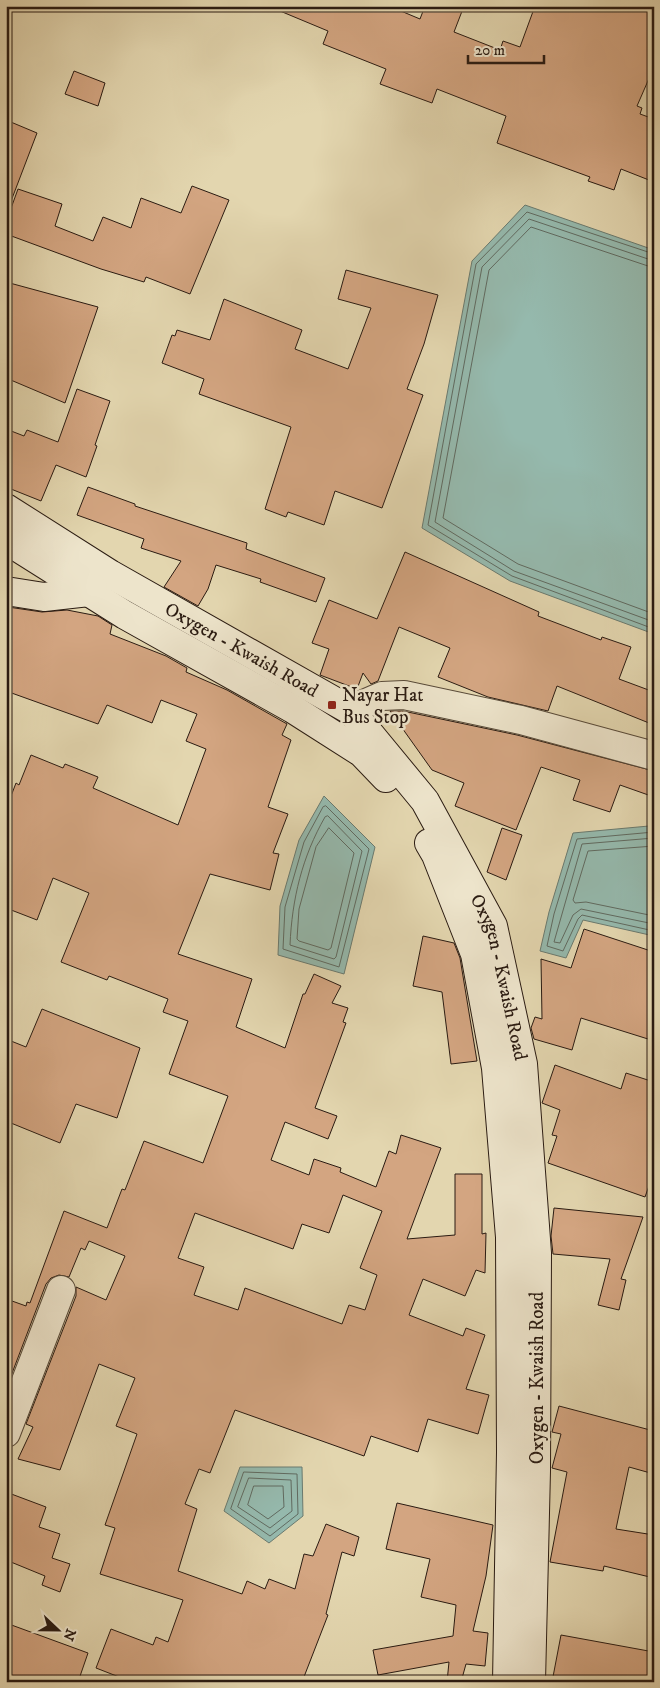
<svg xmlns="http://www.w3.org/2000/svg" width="660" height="1688" font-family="'IM FELL DW Pica',serif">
<rect width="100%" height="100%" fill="#e3d6af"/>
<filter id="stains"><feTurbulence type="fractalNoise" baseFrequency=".004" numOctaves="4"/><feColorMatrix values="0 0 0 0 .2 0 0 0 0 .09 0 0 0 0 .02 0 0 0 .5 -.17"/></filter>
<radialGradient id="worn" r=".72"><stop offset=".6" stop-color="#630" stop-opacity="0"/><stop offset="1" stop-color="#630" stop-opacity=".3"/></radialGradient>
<g fill="#95b9ad" stroke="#6a7a6f">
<path d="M525 205 654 250V634L510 581 422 528 472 261Z"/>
<path d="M324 796 375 847 344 974 278 955 280 906 299 840Z"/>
<path d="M649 826 654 828V936L583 920 566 958 540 951 549 912 573 833Z"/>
<path d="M240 1467H302L303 1516 269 1543 224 1511Z"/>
</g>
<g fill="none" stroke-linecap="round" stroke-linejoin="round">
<g stroke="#606a60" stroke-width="1">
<path d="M654 254 527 212 476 264 428 525 512 576 654 629"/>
<path d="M654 261 529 219 482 267 435 522 514 571 654 622"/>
<path d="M654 268 531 227 489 270 443 518 518 564 654 614"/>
<path d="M326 806 369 849 339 967 283 949 285 907 304 842 323 807Z"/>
<path d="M328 816 362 851 336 957 334 959 290 945C292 899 302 857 325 817Z"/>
<path d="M329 828 354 853 331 948 328 950 299 941 297 939 299 909 316 847Z"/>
<path d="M654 832 577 839 554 914 547 946 563 951 578 919 582 915 654 931"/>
<path d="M654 838 582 844 554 942 560 943 573 915 581 909 654 924"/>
<path d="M654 846 588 851 573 900 575 903 586 902 654 916"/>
<path d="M244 1472 297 1474 298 1514 270 1536 231 1509Z"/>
<path d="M249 1478 291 1480 292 1511 270 1528 238 1507Z"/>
<path d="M254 1486H283L284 1507 268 1519 248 1505Z"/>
</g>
</g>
<g fill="#d3a581" stroke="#2a1b12" fill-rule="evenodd">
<path d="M268 6H389L420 19 425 6H464L454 32 500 50 503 41 520 47 535 6H639L654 13V67L637 106 642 108 640 114 654 119V182L621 169 614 190 588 181 590 177 497 143 506 116 437 89 432 103 380 84 386 69 323 44 328 31Z"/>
<path d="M74 71 105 83 98 106 65 94Z"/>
<path d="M6 120 37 133 8 209 6 208Z"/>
<path d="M192 186 229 200 190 294 146 277 144 282 101 269 6 234V222L18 189 62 204 55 226 93 241 103 217 131 228 141 198 181 213Z"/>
<path d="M346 270 438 295 424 344 407 389 423 395 382 508 335 491 324 525 288 512 286 517 265 509 291 427 199 394 204 379 162 363 172 335 175 336 177 330 210 340 224 299 302 330 295 349 348 369 371 308 338 299Z"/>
<path d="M6 282 98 307 65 403 6 378Z"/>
<path d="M77 389 110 401 95 445 97 446 86 477 56 465 41 501 6 487V429L24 436 27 430 58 442Z"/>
<path d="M88 487 135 504V506L247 543 246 549 325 578 316 602 260 582 261 579 216 565 208 589 198 606 164 587 181 561 141 548 144 539 77 515Z"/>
<path d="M405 552 539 612 538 616 601 640 602 637 631 647 619 679 654 692V725L557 686 548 711 488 697 438 677 450 648 399 627 378 681 371 684 363 673 357 689 320 675 329 649 312 643 329 600 377 619Z"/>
<path d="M8 607 42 612 67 610 98 616 112 625 110 634 166 656 187 668 186 672 227 690 287 724 282 735 291 740 268 807 288 814 273 853 279 854 270 890 210 874 178 954 252 979 236 1027 285 1048 303 994H305L314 974 341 986 332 1003 348 1008 343 1022 346 1023 315 1108 337 1116 328 1139 285 1122 271 1160 309 1175 314 1159 341 1168 340 1172 376 1187 389 1151 396 1154 401 1135 441 1148 407 1239 455 1235V1174H482V1234L486 1233 485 1273 476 1270 465 1296 423 1279 409 1315 463 1336 466 1328 485 1335 466 1389 489 1395 478 1434 428 1419 418 1452 371 1436 364 1456 235 1410 210 1473 199 1469 185 1504 197 1509 178 1571 242 1594 247 1581 265 1589 269 1579 295 1589 304 1554 313 1556 326 1524 359 1537 354 1556 342 1552 326 1614 328 1615 302 1682H132L96 1668 111 1629 153 1645 156 1637 168 1642 183 1600 100 1574 115 1528 105 1525 137 1434 116 1426 135 1378 99 1364 60 1470 18 1459 33 1427 26 1424 76 1296V1287L106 1300 125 1256 89 1241 85 1250 81 1248 69 1277 59 1275 51 1278 46 1284 6 1389V1316L12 1301 26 1306 27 1302 30 1303 64 1211 107 1228 122 1189 125 1190 144 1141 203 1163 228 1096 169 1074 188 1021 163 1012 168 999 109 976 107 980 61 962 89 893 53 878 37 920 6 908V809L16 783 19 785 31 755 63 768 65 764 98 777 93 788 178 825 206 749 186 741 197 714 161 700 152 723 107 705 98 724 6 691V618ZM343 1195 382 1211 360 1268 377 1275 365 1310 349 1305 342 1324 245 1288 238 1310 194 1295 204 1267 178 1258 195 1213 293 1249 302 1224 329 1233Z"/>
<path d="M390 711H403L517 735 654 771V797L620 785 610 812 573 800 580 780 541 767 516 830 455 806 464 783 432 770Z"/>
<path d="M502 828 522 835 506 880 487 872Z"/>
<path d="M584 929 654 952V1022L648 1039 581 1018 572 1050 534 1039 531 1028 535 1017 542 1019 541 959 571 968Z"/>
<path d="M423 936 454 943 460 958 477 1061 451 1064 442 992 413 986Z"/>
<path d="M42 1009 140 1048 117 1118 76 1104 60 1143 6 1121V1039L26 1047Z"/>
<path d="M555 1065 621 1089 626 1073 654 1082V1172L645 1197 548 1163 557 1136 552 1135 560 1110 542 1103Z"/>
<path d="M554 1208 643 1217 621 1279 626 1280 619 1310 598 1305 610 1259 553 1254 551 1236Z"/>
<path d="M559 1406 654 1431V1474L629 1467 616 1529 654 1535V1578L604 1566 603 1571 550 1562 567 1472 552 1468 561 1434 552 1432Z"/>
<path d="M6 1492 46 1507 39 1527 60 1534 52 1558 70 1564 60 1592 42 1585 45 1576 6 1560Z"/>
<path d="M397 1503 493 1525 486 1576 473 1631 488 1633 485 1666 466 1664 461 1682H447L449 1662 378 1675 373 1650 453 1636 456 1605 421 1597 430 1559 386 1549Z"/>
<path d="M6 1623 88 1653 78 1682H6Z"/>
<path d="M561 1635 654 1652 650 1682H552Z"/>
</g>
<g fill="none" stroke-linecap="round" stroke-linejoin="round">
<defs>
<g id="street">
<path d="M350 710 382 696 404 695 521 720 654 756"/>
<path d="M6 1433 61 1290"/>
</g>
<g id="secondary">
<path id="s1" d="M6 508 110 574 350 710 425 801 493 926 523 1064 537 1253 536 1471 531 1682"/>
<path d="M6 540 125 615 293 709 362 753 386 778"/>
<path d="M6 591 44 597 89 592 93 588"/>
<path d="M429 843 436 855 475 954 496 1068 510 1237 511 1452 507 1682"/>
</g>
</defs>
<use href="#street" stroke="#584a39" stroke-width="30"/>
<use href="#secondary" stroke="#2a1b12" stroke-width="30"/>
<use href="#street" stroke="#ede4cb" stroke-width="28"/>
<use href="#secondary" stroke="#ede4cb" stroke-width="28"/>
</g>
<rect fill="#8f2418" stroke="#ede4cb" stroke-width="2" x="327" y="700" width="10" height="10" rx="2.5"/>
<g text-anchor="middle" stroke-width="5" stroke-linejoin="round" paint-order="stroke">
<g font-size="19" fill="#2a1b12" stroke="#ede4cb">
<text dy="7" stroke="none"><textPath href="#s1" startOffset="275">Oxygen - Kwaish Road</textPath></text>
<text dy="7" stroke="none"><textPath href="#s1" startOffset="710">Oxygen - Kwaish Road</textPath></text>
<text transform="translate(536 1378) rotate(-90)" y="7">Oxygen - Kwaish Road</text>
</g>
<g font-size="19" fill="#2a1b12" stroke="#ede4cb" text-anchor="start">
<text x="342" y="701">Nayar Hat<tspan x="342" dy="22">Bus Stop</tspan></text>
</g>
</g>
<rect width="660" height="1688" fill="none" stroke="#e3d6af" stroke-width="25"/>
<rect x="8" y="8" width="645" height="1673" fill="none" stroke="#2a1b12" stroke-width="2.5"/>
<rect x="12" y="12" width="635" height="1663" fill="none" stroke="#2a1b12"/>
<g transform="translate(58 1630) rotate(112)" stroke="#ede4cb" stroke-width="4" paint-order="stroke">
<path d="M0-4L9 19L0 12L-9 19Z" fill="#2a1b12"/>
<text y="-8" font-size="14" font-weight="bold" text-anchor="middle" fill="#2a1b12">N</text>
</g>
<path d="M468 55v8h76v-8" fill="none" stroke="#2a1b12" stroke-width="2.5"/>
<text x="475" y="55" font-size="15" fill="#2a1b12" stroke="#ede4cb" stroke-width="4" paint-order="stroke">20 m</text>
<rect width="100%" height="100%" filter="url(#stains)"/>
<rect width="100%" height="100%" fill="url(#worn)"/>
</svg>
